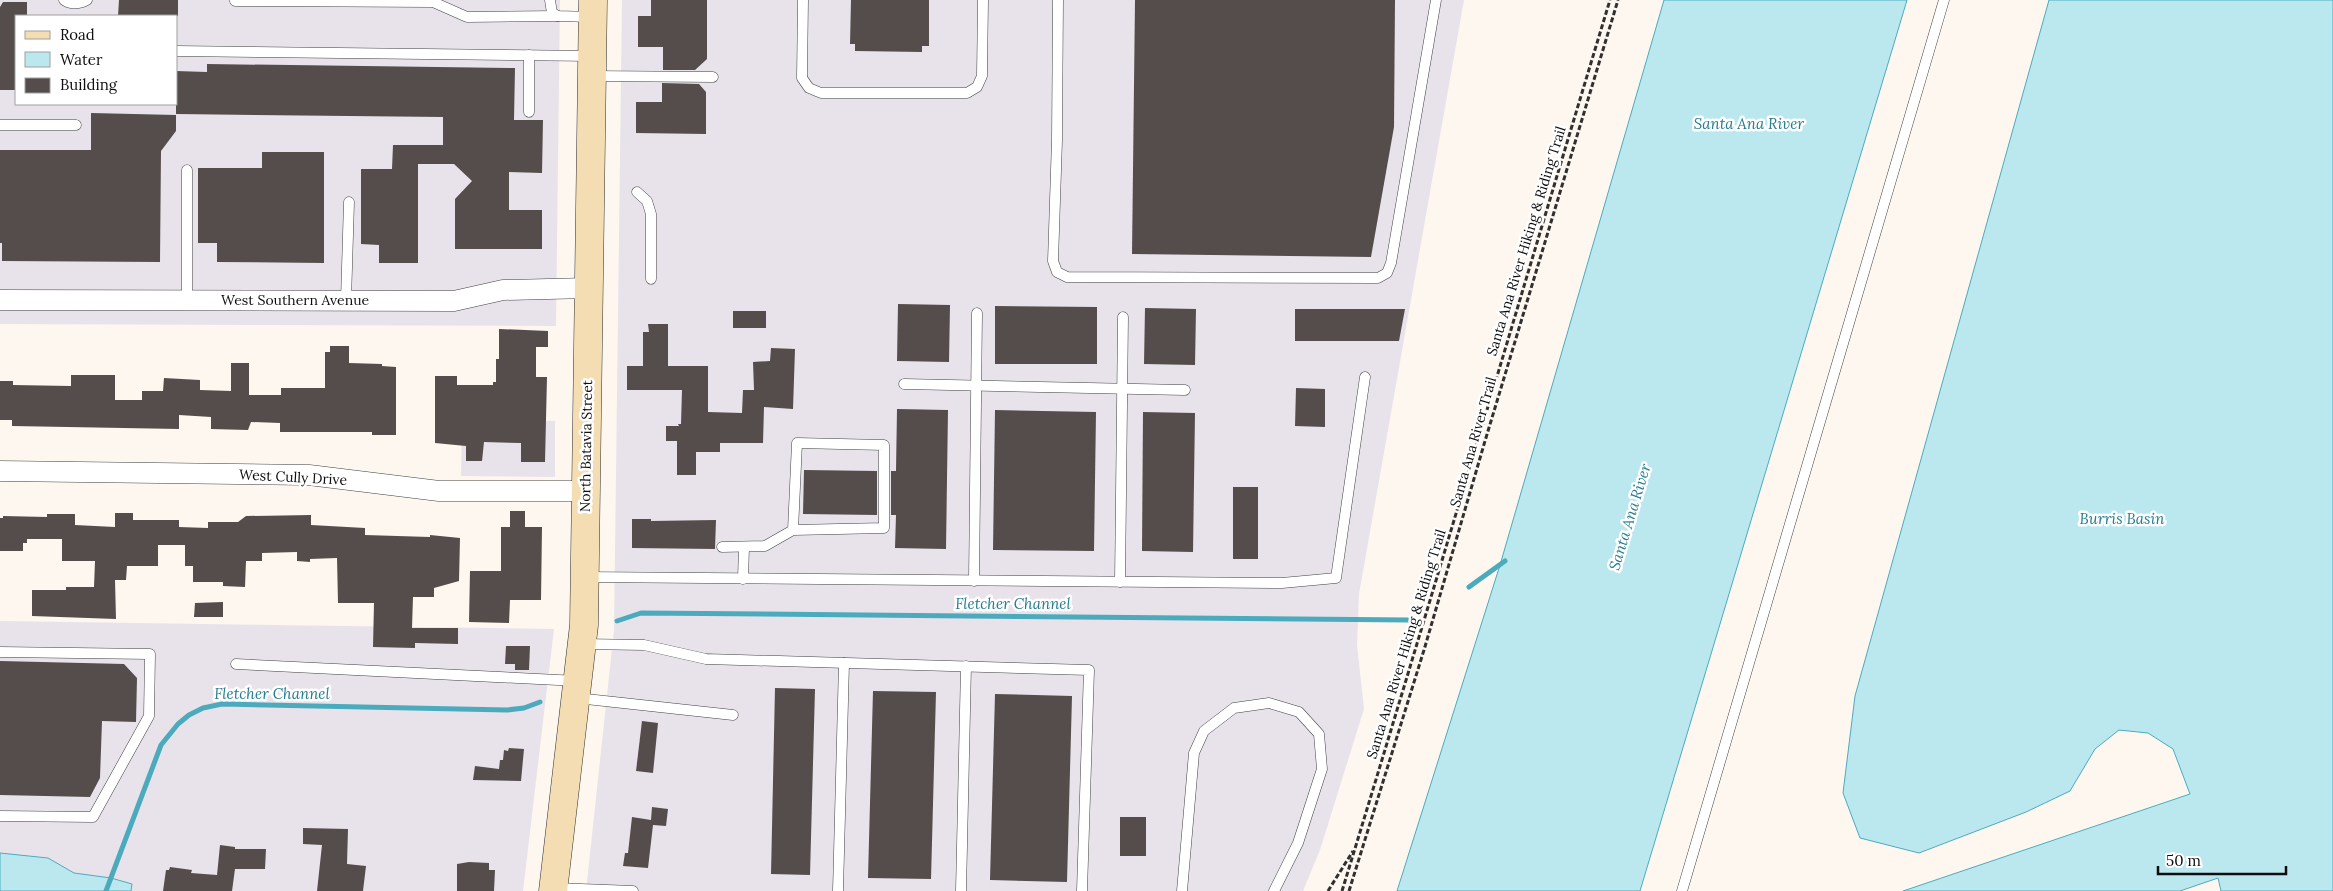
<svg xmlns="http://www.w3.org/2000/svg" width="2333" height="891" font-family="Lora,serif">
<rect width="100%" height="100%" fill="#fdf7f0"/>
<g fill="#e8e3eb" fill-rule="evenodd">
<path d="M0 0H560L556 326 0 324ZM16 16H176V104H16Z"/>
<path d="M622 0H1464L1359 594 1357 645 1364 709 1320 850 1303 891H586L614 630Z"/>
<path d="M462 419 555 421V477L461 476Z"/>
<path d="M0 621 554 629 523 891H0Z"/>
</g>
<g fill="#bbe8ef" stroke="#4babbd">
<path d="M1664 0H1907L1640 891H1397L1500 565Z"/>
<path d="M2049 0H2333V891H2221L2218 878 2180 891H1903L2190 794 2173 749 2148 733 2119 730 2095 749 2070 791 2026 812 1919 853 1860 838 1843 793 1855 696Z"/>
<path d="M0 853 48 858 74 873 111 878 132 884 131 891H0Z"/>
</g>
<g fill="none" stroke-linecap="round" stroke-linejoin="round">
<g stroke="#4babbd" stroke-width="5">
<path d="M1469 587 1505 561"/>
<path d="M617 621 641 613 1409 620"/>
<path d="M106 891 161 745 178 724 189 715 203 708 222 704 507 710 524 708 540 702"/>
</g>
</g>
<g fill="#554d4b">
<path d="M119 0H178V16H118Z"/>
<path d="M651 0H707V59L695 70H663V47H638V16H651Z"/>
<path d="M851 0H929V46H922V52L855 51V44H850Z"/>
<path d="M1135 0H1395L1394 127 1371 257 1132 254Z"/>
<path d="M3 2H27V16H16V90H0V7Z"/>
<path d="M207 64 515 68 514 120H543L542 173 509 172V210H542V249H455V199L472 181 454 164H418V263H379V245L361 244V169H392L393 145H443V117L176 114V71L207 72Z"/>
<path d="M662 83 699 84 706 92V134L636 133V102H662Z"/>
<path d="M91 113 176 115V131L161 151 160 262 2 261V243H0V150H91Z"/>
<path d="M262 152H324V263L217 262V243H198V168H262Z"/>
<path d="M898 304 950 305 949 362 897 361Z"/>
<path d="M995 306 1097 307V364H995Z"/>
<path d="M1145 308 1196 309 1195 365 1144 364Z"/>
<path d="M1295 309H1405L1399 341H1295Z"/>
<rect x="733" y="311" width="33" height="17"/>
<path d="M648 324H668V366H708V412L742 413 743 390H754L753 362 770 361 771 348 795 349 793 409 764 407 763 443H720V452H696V475H677V441H666V426H679L678 424H681L682 390H627V366H643V332H649Z"/>
<path d="M499 329 548 331V347H536V377H547L545 462H521V443L484 442 482 461H466V446L435 443V376H457V385H493V382H496V359H499Z"/>
<path d="M330 346H349V363L382 364V366L396 367V435H372V432H280V423L251 422 248 430 211 429V417L179 415V429L12 426V420H0V381H13V385L71 386V375H115V400H142V391H163L164 378 200 380V390L231 391V363H249V395H281V388H325V352H330Z"/>
<path d="M1296 388 1325 389V427L1295 426Z"/>
<path d="M897 409 948 410 946 549 895 548 896 515H891V471H896Z"/>
<path d="M995 410 1096 412 1094 551 993 550Z"/>
<path d="M1143 412 1195 413 1193 552 1142 551Z"/>
<path d="M804 470 877 471V515L803 514Z"/>
<rect x="1233" y="487" width="25" height="72"/>
<path d="M510 511H525V527H542L541 600H510L509 623 469 622 470 571H501V527H510Z"/>
<path d="M115 513H133V520H179V527L208 528V522H238L246 516 311 515V525L365 528V535L430 537V535L460 538 459 581 434 588V597H413L412 628H458V644L415 643V648L373 647 374 603H338L337 558 310 559V562L297 561V552L262 553V561H246L245 587 223 586V582H193V566H185V545H158V566H127L126 580H115L116 619 32 616V590H66V587H94L95 561H62V539H27V543H23V551H0V518H3V516L47 517V514H75V525L115 527Z"/>
<path d="M632 519H651V521L716 520 715 549 632 548Z"/>
<path d="M223 602V617H194L195 603Z"/>
<path d="M506 646H530L529 670H515V664H505Z"/>
<path d="M0 661 124 664 137 678 136 722 102 721 100 778 90 797 0 795Z"/>
<path d="M775 688 815 689 810 875 771 874Z"/>
<path d="M873 691 936 692 931 879 868 878Z"/>
<path d="M995 694 1072 696 1067 882 990 880Z"/>
<path d="M642 721 658 723 653 773 636 771Z"/>
<path d="M509 748 524 749 521 781 473 780 475 766 499 769 500 760H503L504 750 508 751Z"/>
<path d="M652 807 668 809 666 826 653 825 648 868 623 866 625 853H628L632 817 651 820Z"/>
<rect x="1120" y="817" width="26" height="39"/>
<path d="M303 828 348 829 347 864 366 866 363 891H317L322 845 303 844Z"/>
<path d="M220 845 235 847V849H266L265 869H235L232 891H163L166 870H169L170 867 192 870 191 873 217 875Z"/>
<path d="M469 862 489 863V870H495L494 891H457V864Z"/>
</g>
<g fill="none" stroke-linecap="round" stroke-linejoin="round">
<defs>
<g id="lane">
<path d="M64 0C70 5 80 4 87 0"/>
<path d="M550 0 552 13 558 16 592 17"/>
<path d="M803 0 802 78 809 88 821 93H967L977 87 982 76 983 0"/>
<path d="M1058 0 1057 140 1053 261 1057 272 1067 277 1378 278 1387 273 1391 263 1436 0"/>
<path d="M235 1 433 2 467 17 558 16"/>
<path d="M176 51 591 56"/>
<path d="M593 76 713 77"/>
<path d="M529 112V55"/>
<path d="M0 125H76"/>
<path d="M637 192 647 201 651 214V279"/>
<path d="M187 300V170"/>
<path d="M346 300 349 202"/>
<path d="M904 384 1185 390"/>
<path d="M722 547 765 546 793 530 884 528V445L797 443 793 530"/>
<path d="M585 577 1282 583 1336 578 1365 377"/>
<path d="M743 579 744 547"/>
<path d="M974 581 977 313"/>
<path d="M1120 582 1123 317"/>
<path d="M584 644 644 645 706 659 1089 670 1082 891"/>
<path d="M0 652 150 654 149 716 93 817 0 816"/>
<path d="M236 664 578 681"/>
<path d="M577 698 733 715"/>
<path d="M555 888 633 891"/>
<path d="M838 891 844 663"/>
<path d="M961 891 966 666"/>
<path d="M1182 891 1194 753 1204 731 1234 708 1269 703 1299 712 1319 734 1322 769 1298 843 1274 891"/>
<path d="M1682 891 1944 0"/>
</g>
<g id="street">
<path d="M0 300 454 301 503 290 589 288"/>
<path d="M0 471 309 475 439 491H586"/>
</g>
<path id="secondary" d="M553 891 584 625 593 0"/>
</defs>
<use href="#lane" stroke="#414141" stroke-width="11"/>
<use href="#street" stroke="#414141" stroke-width="21"/>
<use href="#secondary" stroke="#303030" stroke-width="29"/>
<g stroke="#303030" stroke-width="3" stroke-dasharray="5 2.5" stroke-linecap="butt">
<path d="M1328 891 1353 851"/>
<path d="M1342 891C1433 594 1520 297 1610 0"/>
<path d="M1349 891 1424 650 1485 441 1618 0"/>
</g>
<use href="#lane" stroke="#fff" stroke-width="10"/>
<use href="#street" stroke="#fff" stroke-width="20"/>
<use href="#secondary" stroke="#f5ddb3" stroke-width="28"/>
</g>
<g text-anchor="middle" stroke-width="5" stroke-linejoin="round" paint-order="stroke">
<g font-size="14" fill="#0e0e0e" stroke="#fff">
<text transform="translate(1526 241) rotate(-73)" y="5">Santa Ana River Hiking &amp; Riding Trail</text>
<text x="295" y="305">West Southern Avenue</text>
<text transform="translate(1473 442) rotate(-74)" y="5">Santa Ana River Trail</text>
<text transform="translate(586 446) rotate(-89)" y="5">North Batavia Street</text>
<text transform="translate(293 477) rotate(3)" y="5">West Cully Drive</text>
<text transform="translate(1406 644) rotate(-73)" y="5">Santa Ana River Hiking &amp; Riding Trail</text>
</g>
<g font-size="15" font-style="italic" fill="#267c90" stroke="#fff">
<text x="1749" y="129">Santa Ana River</text>
<text transform="translate(1630 517) rotate(-73)" y="5">Santa Ana River</text>
<text x="2122" y="524">Burris Basin</text>
<text x="1013" y="609">Fletcher Channel</text>
<text x="272" y="699">Fletcher Channel</text>
</g>
</g>
<rect x="15" y="15" width="162" height="90" fill="#ffffff" stroke="#9f9f9f"/>
<rect x="25" y="31" width="25" height="8" fill="#f5ddb3" stroke="#9f9f9f"/>
<text x="60" y="40" font-size="15" fill="#0e0e0e">Road</text>
<rect x="25" y="52" width="25" height="15" fill="#bbe8ef" stroke="#9f9f9f"/>
<text x="60" y="65" font-size="15" fill="#0e0e0e">Water</text>
<rect x="25" y="78" width="25" height="15" fill="#554d4b" stroke="#9f9f9f"/>
<text x="60" y="90" font-size="15" fill="#0e0e0e">Building</text>
<path d="M2158 866v8h128v-8" fill="none" stroke="#0e0e0e" stroke-width="2.5"/>
<text x="2166" y="866" font-size="15" fill="#0e0e0e" stroke="#ffffff" stroke-width="4" paint-order="stroke">50 m</text>
</svg>
